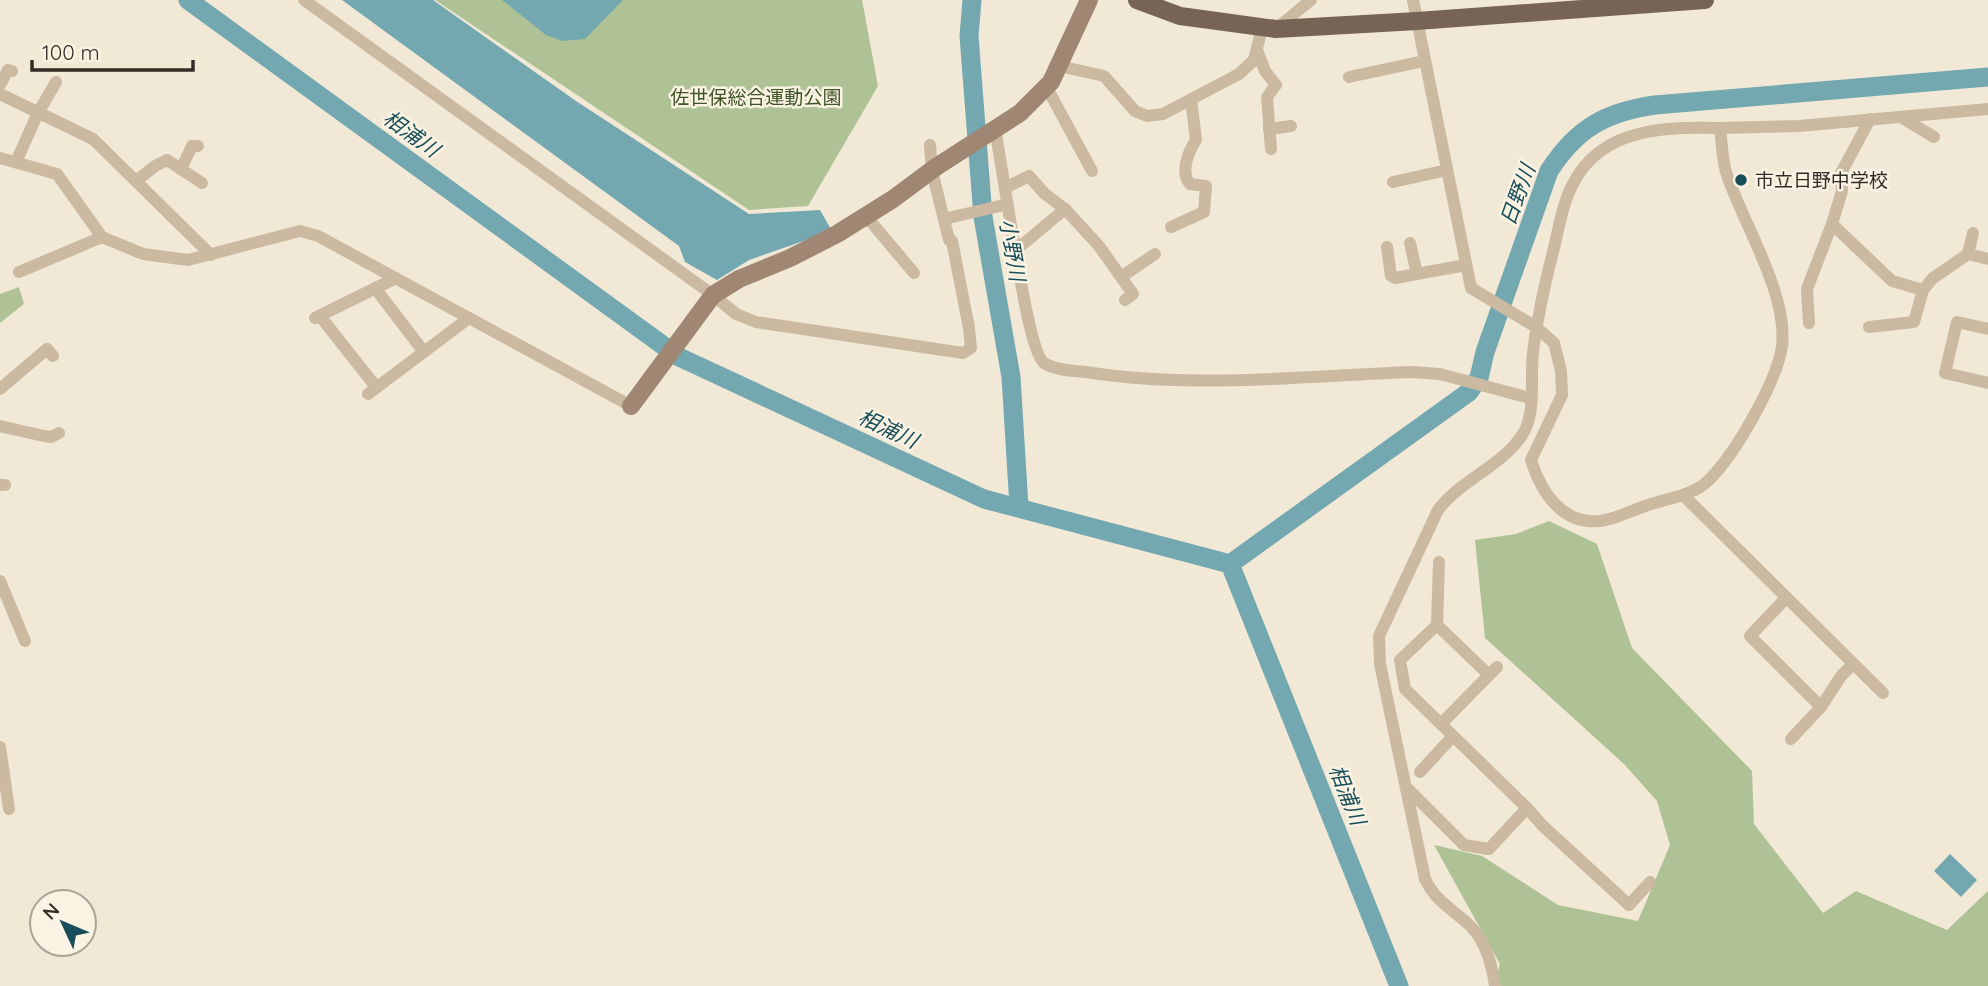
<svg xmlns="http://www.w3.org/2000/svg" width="1988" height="986" font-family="Quicksand,'Noto Sans JP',sans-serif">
<rect width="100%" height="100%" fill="#f2e8d6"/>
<g fill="#aec295">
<path d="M435 0H862L878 86 808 206 749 210Z"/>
<path d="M19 287 24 304 0 323V294Z"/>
<path d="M1549 521 1597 544 1632 648 1752 771 1754 824 1823 913 1856 891 1947 930 1988 891V986H1494L1500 964 1434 845 1482 856 1558 905 1638 921 1670 845 1657 801 1624 764 1485 638 1475 540 1516 534Z"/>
</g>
<g fill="#73a8b1">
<path d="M342 0H433L576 101 749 214 820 210 832 231 749 260 717 280 685 262 679 246Z"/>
<path d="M502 0H623L585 39 562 41 546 35Z"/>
<path d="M1950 854 1977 880 1961 897 1934 871Z"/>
</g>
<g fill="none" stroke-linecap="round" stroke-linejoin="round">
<g stroke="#73a8b1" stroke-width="19">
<path d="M188 0 679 357 984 499 1230 564 1399 986"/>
<path d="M972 0 969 36 983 217 1011 377 1019 507"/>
<path d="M1230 564 1469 392 1479 378 1485 352 1549 171C1576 129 1605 112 1655 105L1988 77"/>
</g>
<g stroke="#cbb9a1" stroke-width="12">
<path d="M304 0 713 295 736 314 756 322 963 353 971 348 969 328 952 241 949 240 932 171 930 145"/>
<path d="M1413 0 1471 288 1536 327 1554 343 1561 371 1562 395 1531 460C1541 492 1562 525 1600 521 1617 519 1634 509 1651 504 1670 498 1694 495 1709 480 1735 454 1777 382 1782 346 1788 294 1744 225 1727 175 1722 161 1722 143 1720 128L1799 126 1988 109"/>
<path d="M1276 29 1311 0"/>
<path d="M1257 50 1265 71 1276 85 1267 97 1271 149"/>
<path d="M1059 66 1104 76 1135 111 1147 116 1163 114 1239 74 1254 60 1262 28"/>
<path d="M1349 77 1424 61"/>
<path d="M0 85 8 70 12 71"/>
<path d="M1046 86 1092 171"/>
<path d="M0 94 93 139 211 255"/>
<path d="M1901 117 1934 137"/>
<path d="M1870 119 1841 173 1842 191 1832 224 1892 281 1923 290"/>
<path d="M995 128 1014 244 1022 245 1065 209 1099 246 1133 294 1125 300"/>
<path d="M1269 129 1291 126"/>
<path d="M0 158 57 174 102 237 143 254 188 260 300 231 318 236 631 406"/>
<path d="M16 162 38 113 56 82"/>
<path d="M181 169 192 146H198"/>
<path d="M136 181 155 166 167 160 202 183"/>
<path d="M1393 182 1447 170"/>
<path d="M1005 188 1029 176 1045 194 1065 209"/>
<path d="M866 216 914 273"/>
<path d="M944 219 1008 204"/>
<path d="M1171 227 1204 212 1206 186 1190 184C1180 173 1188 152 1196 140L1191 99"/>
<path d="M1973 233 1968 254 1988 259"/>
<path d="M1410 243 1417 274"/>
<path d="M1014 244C1018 264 1031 353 1044 363 1054 370 1073 371 1086 372 1192 389 1303 376 1411 372L1440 374 1530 398"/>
<path d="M1387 247 1391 276 1395 278 1466 265"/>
<path d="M19 272 102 237"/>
<path d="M1121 277 1155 254"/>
<path d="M375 288 424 352"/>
<path d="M320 316 376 387"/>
<path d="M315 318 396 278"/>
<path d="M1809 323 1807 289 1832 224"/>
<path d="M1869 327 1914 322 1923 290 1933 278 1968 254"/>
<path d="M1988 329 1957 322 1945 373 1988 383"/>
<path d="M0 389 47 349 53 356"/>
<path d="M368 394 469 318"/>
<path d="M0 426 44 436 51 437 59 433"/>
<path d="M0 485H5"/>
<path d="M1683 495 1883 693"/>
<path d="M1439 562 1437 625 1400 660 1405 689 1527 808"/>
<path d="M0 581 25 641"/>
<path d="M1786 598 1750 636 1821 707 1791 739"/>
<path d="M1437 625 1489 675 1497 667"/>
<path d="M1821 707 1841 676 1853 664"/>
<path d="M1441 724 1489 675"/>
<path d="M0 747 9 809"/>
<path d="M1420 772 1453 736"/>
<path d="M1408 789 1464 845 1489 849 1527 808 1543 826 1629 905 1650 882"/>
<path d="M1495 986C1492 964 1484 937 1466 922 1448 906 1436 901 1425 879L1380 664 1379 636 1438 510C1461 479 1504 466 1524 432 1536 410 1530 378 1533 353 1537 317 1545 283 1554 248 1559 227 1563 201 1574 182 1603 127 1667 127 1720 128"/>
</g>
<path stroke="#9f8773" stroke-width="18" d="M631 406 713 295 739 279 790 258 837 234 893 199 936 167 1020 113 1051 82 1089 0"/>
<path stroke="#786454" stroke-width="18" d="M1137 0 1180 16 1276 29 1417 21 1705 0"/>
</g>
<circle fill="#184e59" stroke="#faf2e2" stroke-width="2.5" cx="1741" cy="180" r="7"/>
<g text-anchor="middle" stroke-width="5" stroke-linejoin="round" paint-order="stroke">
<g font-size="19" fill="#3f5527" stroke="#faf2e2">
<text x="756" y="104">佐世保総合運動公園</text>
</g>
<g font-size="19" fill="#352b25" stroke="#faf2e2" text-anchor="start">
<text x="1755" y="187">市立日野中学校</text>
</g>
<g font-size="21" font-style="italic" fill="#184e59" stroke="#faf2e2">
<text transform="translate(411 134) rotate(36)" y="7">相浦川</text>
<text transform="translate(1518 195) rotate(-70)" y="7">日野川</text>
<text transform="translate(1012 250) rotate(80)" y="7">小野川</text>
<text transform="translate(888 429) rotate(25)" y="7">相浦川</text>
<text transform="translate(1347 795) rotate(68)" y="7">相浦川</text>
</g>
</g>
<g transform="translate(63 923) rotate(314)"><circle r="33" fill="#faf2e2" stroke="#aba296" stroke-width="2"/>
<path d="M0-5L12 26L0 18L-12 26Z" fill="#184e59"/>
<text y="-10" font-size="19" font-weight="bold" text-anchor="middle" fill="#352b25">N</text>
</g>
<path d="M32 60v10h161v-10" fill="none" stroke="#352b25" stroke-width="3.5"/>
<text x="42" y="60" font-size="21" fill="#352b25" stroke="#faf2e2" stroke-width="5" paint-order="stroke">100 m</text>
</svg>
